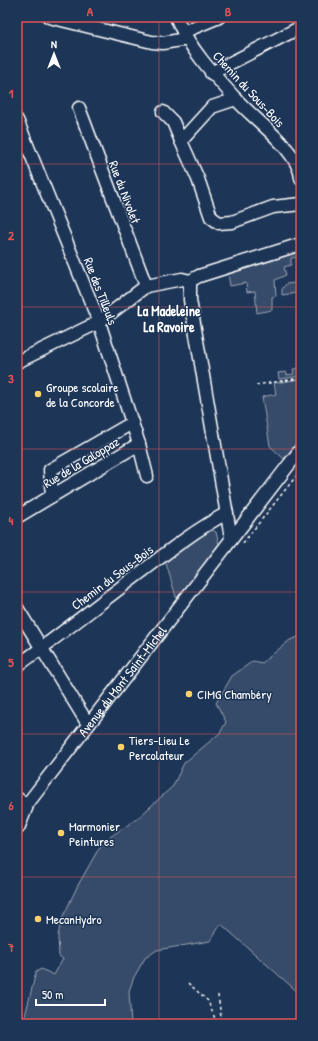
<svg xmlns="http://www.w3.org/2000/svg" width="318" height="1041" font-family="'Patrick Hand',sans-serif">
<rect width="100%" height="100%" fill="#1d3557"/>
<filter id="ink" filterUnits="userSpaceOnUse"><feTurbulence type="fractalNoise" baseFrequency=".025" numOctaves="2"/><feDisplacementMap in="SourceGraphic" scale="8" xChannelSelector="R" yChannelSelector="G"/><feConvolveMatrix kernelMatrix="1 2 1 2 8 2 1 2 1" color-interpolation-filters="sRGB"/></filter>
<g filter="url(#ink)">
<g fill="#364b69" stroke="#9aa5b4">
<path d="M297 252 298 257 291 258V265L284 267 286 275 275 280 276 296 272 297V310L257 313 255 291 247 292 246 283 230 286 228 274Z"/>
<path d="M295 283 297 293 282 295V289L286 284Z"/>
<path d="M300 368 301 376 279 379 278 373 286 372 287 375 294 374 293 369Z"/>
<path d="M301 379V437L284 459 270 446 262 397 276 394 274 383Z"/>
<path d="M210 529 216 532 219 544 177 600 165 560 205 531Z"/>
<path d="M301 636V995L221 924 210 941 157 950 145 958 134 977 129 991 131 1024H23L36 972 41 969 54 975 63 959 59 956 58 936 61 921 77 887 99 848 110 837 138 818 173 786 184 763 220 733 226 722 216 703 232 676 253 661 262 663 290 640Z"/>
</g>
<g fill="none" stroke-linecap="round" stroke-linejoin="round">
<defs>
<g id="minor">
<path d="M49 17 152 42 163 43 186 39"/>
<path d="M176 17C189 48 212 73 235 98 253 119 299 150 301 178"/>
<path d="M183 32 219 17"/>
<path d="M211 73 301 27"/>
<path d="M236 99 212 107 181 141 198 179 211 217 219 223 232 222 273 207 301 204"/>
<path d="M79 108 146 286"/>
<path d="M163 112 173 122 181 141"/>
<path d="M17 120 99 322 139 444 147 476"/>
<path d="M190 281V300L231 538"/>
<path d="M17 362 99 322 146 286 182 279 190 281 199 276 301 244"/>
<path d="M52 496 50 470 132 423"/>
<path d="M17 517 139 444"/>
<path d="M17 608 88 724"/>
<path d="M17 666C60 635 101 602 144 570 170 550 197 529 227 513"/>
<path id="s1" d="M25 807 301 449"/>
</g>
<path id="major" d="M17 800 25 807 17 827"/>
</defs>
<use href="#minor" stroke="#fff" stroke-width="15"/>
<use href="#major" stroke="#fff" stroke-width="18"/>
<g stroke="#fff" stroke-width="1.5" stroke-dasharray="3 3" stroke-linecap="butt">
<path d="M256 385 301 378"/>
<path d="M243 543 301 470"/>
<path d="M188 983 208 1001 217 1024"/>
<path d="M218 995 222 1024"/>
</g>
<use href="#minor" stroke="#1d3557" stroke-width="12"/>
<use href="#major" stroke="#1d3557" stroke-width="15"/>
</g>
</g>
<path fill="none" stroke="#de5353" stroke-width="1" stroke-opacity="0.55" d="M159 17V1024M17 164H301M17 307H301M17 449H301M17 592H301M17 734H301M17 877H301"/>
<g fill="#ffd166" stroke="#1d3557" stroke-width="1.5">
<circle cx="38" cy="394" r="4"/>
<circle cx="189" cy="694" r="4"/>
<circle cx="121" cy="747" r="4"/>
<circle cx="61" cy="833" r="4"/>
<circle cx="38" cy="919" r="4"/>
</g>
<g text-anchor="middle" stroke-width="3" stroke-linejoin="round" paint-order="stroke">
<g font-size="13" fill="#fff" stroke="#1d3557">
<text transform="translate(249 89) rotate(47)" y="5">Chemin du Sous-Bois</text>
<text transform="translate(125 192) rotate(69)" y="5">Rue du Nivolet</text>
<text transform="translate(101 291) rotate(69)" y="5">Rue des Tilleuls</text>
<text transform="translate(81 462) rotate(-31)" y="5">Rue de la Galoppaz</text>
<text transform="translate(112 577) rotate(-37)" y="5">Chemin du Sous-Bois</text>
<text dy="5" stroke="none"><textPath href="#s1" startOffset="159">Avenue du Mont Saint-Michel</textPath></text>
</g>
<g font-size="13" fill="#fff" stroke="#1d3557" text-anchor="start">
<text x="46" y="392">Groupe scolaire<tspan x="46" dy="15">de la Concorde</tspan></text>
<text x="197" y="699">CIMG Chambéry</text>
<text x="129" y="745">Tiers-Lieu Le<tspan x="129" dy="15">Percolateur</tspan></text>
<text x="69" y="831">Marmonier<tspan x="69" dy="15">Peintures</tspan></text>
<text x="46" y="924">MecanHydro</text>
</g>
<g font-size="14" font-weight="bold" fill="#fff" stroke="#1d3557">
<text x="169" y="316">La Madeleine<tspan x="169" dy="16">La Ravoire</tspan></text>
</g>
</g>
<rect width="318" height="1041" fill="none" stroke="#1d3557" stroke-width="44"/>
<g transform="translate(54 54)" stroke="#1d3557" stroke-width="3" paint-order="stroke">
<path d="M0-3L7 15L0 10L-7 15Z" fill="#ffffff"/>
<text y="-6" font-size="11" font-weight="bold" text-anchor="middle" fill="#ffffff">N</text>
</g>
<path d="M36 999v6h69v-6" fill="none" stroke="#ffffff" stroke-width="2"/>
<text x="42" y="999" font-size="12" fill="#ffffff" stroke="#1d3557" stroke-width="3" paint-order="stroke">50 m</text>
<rect x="22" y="22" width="274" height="997" fill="none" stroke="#de5353" stroke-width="1.5"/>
<g font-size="13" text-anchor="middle" font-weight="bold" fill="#de5353">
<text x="90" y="16">A</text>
<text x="228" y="16">B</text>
<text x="11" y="98">1</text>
<text x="11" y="240">2</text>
<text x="11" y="383">3</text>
<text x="11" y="525">4</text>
<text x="11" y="667">5</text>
<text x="11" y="810">6</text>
<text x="11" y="952">7</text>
</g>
</svg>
